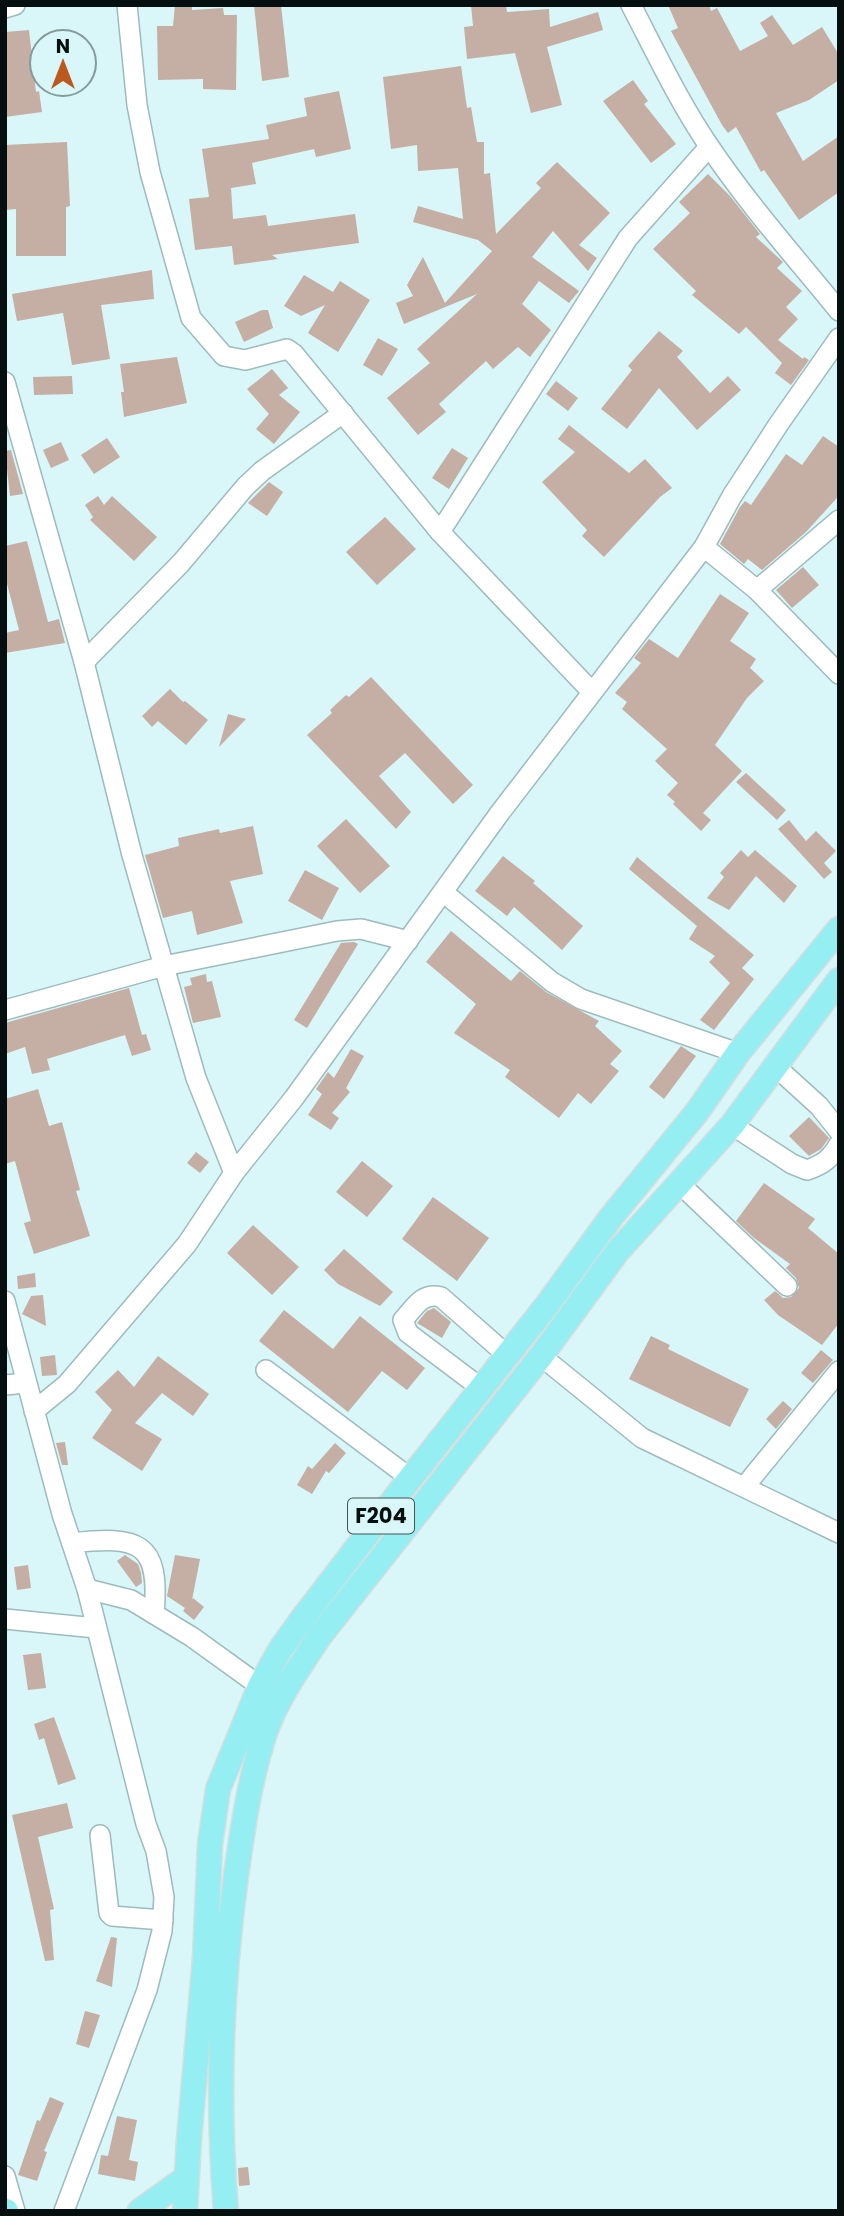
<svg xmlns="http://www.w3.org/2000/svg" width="844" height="2216" font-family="Poppins,sans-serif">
<rect width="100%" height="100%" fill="#d9f7f8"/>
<g fill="#c5aea3">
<path d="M175 5H192V10L223 8 224 15H237L236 90 203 89V79L158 80 157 26H173Z"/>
<path d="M254 5H281L289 77 262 81Z"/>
<path d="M471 5H506L507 12 549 9 550 27 598 12 603 30 547 47 562 105 531 113 515 53 467 59 464 27 473 26Z"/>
<path d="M668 5H709L711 11 717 8 740 51 768 36 760 23 772 15 793 45 822 27 839 55V80L809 100 776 113 803 161 839 136V192L799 220 764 170 761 172 736 127 728 133 722 125 671 31 678 28Z"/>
<path d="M29 30 36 92 39 91 42 112 5 117V32Z"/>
<path d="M461 66 467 108 471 107 477 142H484V174L490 173 496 234 541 188 536 183 557 162 610 213 579 245 597 258 588 271 553 231 532 257 579 291 569 303 539 281 522 304 551 330 530 357 518 347 493 369 486 361 439 404 446 412 418 435 387 398 430 363 417 349 477 294 404 324 396 303 413 296 407 285 423 257 445 303 492 251 478 240 413 222 418 206 463 219 458 168 418 171 417 145 391 149 383 77Z"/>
<path d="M633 80 648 101 644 104 676 144 651 163 603 101Z"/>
<path d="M339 91 351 149 316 157 314 149 252 163 256 184 231 188 233 219 266 215 268 226 355 214 359 243 272 255 278 259 234 265 232 246 195 250 189 199 209 197 202 149 269 139 266 125 307 116 304 98Z"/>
<path d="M67 142 70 206 66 207V256H16V209L5 210V145Z"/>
<path d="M708 174 730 196 760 234 756 237 783 262 777 268 802 291 786 307 798 319 778 340 803 359 804 357 809 360 791 385 775 373 782 363 746 327 739 334 692 295 696 291 653 249 690 213 679 202Z"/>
<path d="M152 270 154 299 101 305 110 359 72 365 63 313 17 321 12 294Z"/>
<path d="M304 275 333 292 340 281 370 300 338 352 308 333 325 305 301 316 284 306Z"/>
<path d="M262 310H268L273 328 244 342 235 322Z"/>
<path d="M659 331 683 351 677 357 710 393 728 376 741 390 697 430 659 388 627 429 601 409 632 370 628 366Z"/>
<path d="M378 338 398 349 382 376 363 365Z"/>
<path d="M177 357 187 403 124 417 121 392H124L120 364Z"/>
<path d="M272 369 288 388 279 395 300 412 274 444 256 429 269 414 247 389Z"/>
<path d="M72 376 73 394 34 395 33 377Z"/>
<path d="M556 381 578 398 568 411 546 394Z"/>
<path d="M569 425 629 473 645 459 672 488 660 497 604 557 582 536 587 530 542 482 575 452 558 439Z"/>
<path d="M823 436 839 447V494L836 499 806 532 762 570 748 559 744 564 720 544 740 507 745 501 751 505 786 454 802 465Z"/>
<path d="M107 438 120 457 94 474 81 455Z"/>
<path d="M61 442 69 460 51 468 43 450Z"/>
<path d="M452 448 468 458 449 489 432 478Z"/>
<path d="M11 450 23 494 10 496 5 451Z"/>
<path d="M269 482 283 492 267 516 248 503Z"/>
<path d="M98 496 104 505 112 496 157 537 134 561 90 520 93 517 85 505Z"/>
<path d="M385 517 416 549 377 585 346 552Z"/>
<path d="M27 541 48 622 59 619 65 643 5 653V633L19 630 5 576V546Z"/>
<path d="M803 567 819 585 792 608 776 590Z"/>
<path d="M720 594 749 613 730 641 756 659 750 668 764 681 747 698 715 745 742 771 703 813 711 820 701 831 673 804 675 802 667 795 678 783 655 761 667 749 622 709 627 702 615 693 641 663 634 658 649 639 678 658Z"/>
<path d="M371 677 473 785 453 804 405 753 379 776 411 812 396 829 307 735 332 713 330 710 346 695 349 697Z"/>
<path d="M170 689 183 702 185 701 208 720 186 745 158 721 152 727 142 716Z"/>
<path d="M228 714 246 719 219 747Z"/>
<path d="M746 773 786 810 777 820 736 782Z"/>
<path d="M346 819 390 866 360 893 317 846Z"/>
<path d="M789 820 806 841 816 831 836 851 824 863 832 872 824 879 778 829Z"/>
<path d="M253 826 263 874 230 881 243 923 197 935 192 911 163 918 145 855 179 846 178 838 219 829 220 833Z"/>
<path d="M741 850 748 857 755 850 797 886 784 903 756 876 729 910 707 898 724 877 720 873Z"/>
<path d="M503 856 535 881 533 883 583 926 562 950 514 907 507 916 475 891Z"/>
<path d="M637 857 754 955 742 968 754 979 714 1030 700 1020 730 983 709 962 715 956 689 939 697 926 629 869Z"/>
<path d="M305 870 339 888 322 920 288 901Z"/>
<path d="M451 931 511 981 520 971 546 992 599 1021 595 1026 622 1051 610 1064 619 1071 591 1104 578 1093 559 1118 505 1077 510 1070 454 1033 476 1004 426 962Z"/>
<path d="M354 942 358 944 307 1028 294 1020 341 943Z"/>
<path d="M206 974 207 982 212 981 221 1017 193 1023 184 987 192 985 190 978Z"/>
<path d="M129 988 142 1035 146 1034 151 1050 132 1056 125 1035 47 1059 50 1070 32 1074 25 1047 5 1054V1023Z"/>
<path d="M681 1046 696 1056 664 1099 649 1087Z"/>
<path d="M351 1049 364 1056 346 1088 350 1092 332 1113 339 1118 331 1130 308 1115 322 1094 316 1089 328 1072 334 1078Z"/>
<path d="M38 1089 49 1126 62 1122 80 1190 76 1191 90 1236 34 1254 24 1223 31 1221 15 1161 5 1164V1099Z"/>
<path d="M809 1117 829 1138 821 1149 809 1156 789 1136Z"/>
<path d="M196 1152 209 1162 200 1173 187 1163Z"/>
<path d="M362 1161 393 1186 367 1217 336 1192Z"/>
<path d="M764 1183 815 1219 808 1228 839 1254V1323L822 1345 778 1315 764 1300 775 1291 783 1298 791 1297 799 1288 796 1278 786 1268 790 1264 754 1238 736 1221Z"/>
<path d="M433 1197 489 1238 457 1281 402 1239Z"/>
<path d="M253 1225 299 1267 272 1295 227 1253Z"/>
<path d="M344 1249 393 1292 380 1306 338 1284 324 1270Z"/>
<path d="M35 1273 36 1287 18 1289 17 1276Z"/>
<path d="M43 1295 46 1326 22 1314 31 1296Z"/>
<path d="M434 1308 451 1322 442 1338 417 1323 427 1311Z"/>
<path d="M284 1310 333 1349 360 1316 425 1368 407 1390 382 1371 348 1412 259 1341Z"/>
<path d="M651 1336 670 1345 668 1349 749 1389 730 1427 629 1379Z"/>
<path d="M821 1350 833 1360 813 1383 801 1373Z"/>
<path d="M55 1355 57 1375 42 1376 40 1357Z"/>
<path d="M158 1356 209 1394 193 1416 162 1393 135 1423 162 1439 142 1471 92 1438 112 1410 95 1392 118 1370 134 1387Z"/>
<path d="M783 1401 792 1409 776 1429 766 1419Z"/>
<path d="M65 1442 68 1465H62L56 1443Z"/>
<path d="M335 1443 346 1453 329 1473 326 1471 312 1494 297 1485 308 1466 312 1469Z"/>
<path d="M125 1555 138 1564 141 1573 142 1583 136 1587 117 1561Z"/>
<path d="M175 1555 200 1559 192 1600 193 1598 204 1607 194 1620 183 1611 185 1608 167 1596Z"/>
<path d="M28 1565 31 1588 17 1590 14 1567Z"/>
<path d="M41 1653 46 1688 28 1690 23 1655Z"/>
<path d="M54 1717 76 1779 58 1785 44 1738 39 1740 34 1724Z"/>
<path d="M67 1803 73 1828 38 1837 54 1909 50 1910 54 1960 45 1961 12 1815Z"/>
<path d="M111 1937 117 1938 112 1987 96 1981Z"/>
<path d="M85 2011 100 2015 89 2048 76 2044Z"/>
<path d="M50 2097 64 2103 44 2151 47 2152 37 2181 18 2175 37 2120 40 2121Z"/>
<path d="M117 2116 137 2120 129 2160 138 2162 135 2181 98 2174 101 2155 108 2156Z"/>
<path d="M248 2167 250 2185 239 2186 238 2168Z"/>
</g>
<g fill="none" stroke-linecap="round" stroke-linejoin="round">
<defs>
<g id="minor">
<path d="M127 5 137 105 150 172 191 318 224 356 245 360 287 349 294 354 440 532 592 692"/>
<path d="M631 5C656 53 679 102 709 146 748 204 795 257 839 311"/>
<path d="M5 8 15 5"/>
<path d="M5 382 84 662 132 855 196 1078 234 1173"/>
<path d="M440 532 628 238 709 147"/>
<path d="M704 547 757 590 839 674"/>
<path d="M757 590 839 520"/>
<path d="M84 662 181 563 245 487 262 471 343 413"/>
<path d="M443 892 552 982 581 999 738 1053"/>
<path d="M5 1010 164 966 337 931 361 929 408 941"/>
<path d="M775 1066 819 1106 839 1131"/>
<path d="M732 1125 792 1164 807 1170C822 1165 831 1159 839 1144"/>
<path d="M679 1183 787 1286"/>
<path d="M5 1301 62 1514 87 1589 146 1824 156 1851 164 1897 162 1931 147 1990 64 2211"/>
<path d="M541 1356 642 1438 839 1533"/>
<path d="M266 1370 410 1478"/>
<path d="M5 1385 26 1383"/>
<path d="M481 1388 408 1333 403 1320C415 1307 422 1292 441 1297L507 1355"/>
<path d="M34 1411 67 1384 187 1244 234 1173 294 1098 499 814 704 547 732 496 778 425 839 338"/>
<path d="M745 1486 839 1371"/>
<path d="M72 1543C137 1536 161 1540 154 1614"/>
<path d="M87 1589 131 1600 192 1637 260 1686"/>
<path d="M5 1619 96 1628"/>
<path d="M100 1835 109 1913 112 1916 163 1920"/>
<path d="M5 2176 15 2211"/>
</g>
<g id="major">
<path d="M5 2211H6"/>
<path d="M140 2211 186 2178"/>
<path d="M185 2211 189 2139 205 1958 210 1844 218 1789 260 1686 280 1650 300 1622 398 1494 547 1305 612 1216 697 1112 738 1053 839 929"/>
<path d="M226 2211C217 2100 221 1986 236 1876 243 1826 250 1777 266 1730 278 1697 300 1666 319 1637L541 1356 617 1252 732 1125 839 980"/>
</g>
</defs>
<use href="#minor" stroke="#9ebbbc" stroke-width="22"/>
<use href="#major" stroke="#dcdddd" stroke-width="27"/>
<use href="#minor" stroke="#fff" stroke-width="19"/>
<use href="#major" stroke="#95eef1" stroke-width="24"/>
</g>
<g text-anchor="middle" stroke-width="5" stroke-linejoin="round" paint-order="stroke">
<rect fill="#d9f7f8" stroke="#455555" stroke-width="2" x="348" y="1498.5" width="66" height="35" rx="5"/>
<g font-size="21" font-weight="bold" fill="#050f0f">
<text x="381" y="1523">F204</text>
</g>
</g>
<rect width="844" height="2216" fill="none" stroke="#050f0f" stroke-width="14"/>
<g transform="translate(63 63)"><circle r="33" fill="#d9f7f8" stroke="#849a9b" stroke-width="2"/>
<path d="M0-5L12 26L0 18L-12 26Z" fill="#bc591e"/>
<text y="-10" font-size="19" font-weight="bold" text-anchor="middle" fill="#050f0f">N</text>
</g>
</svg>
